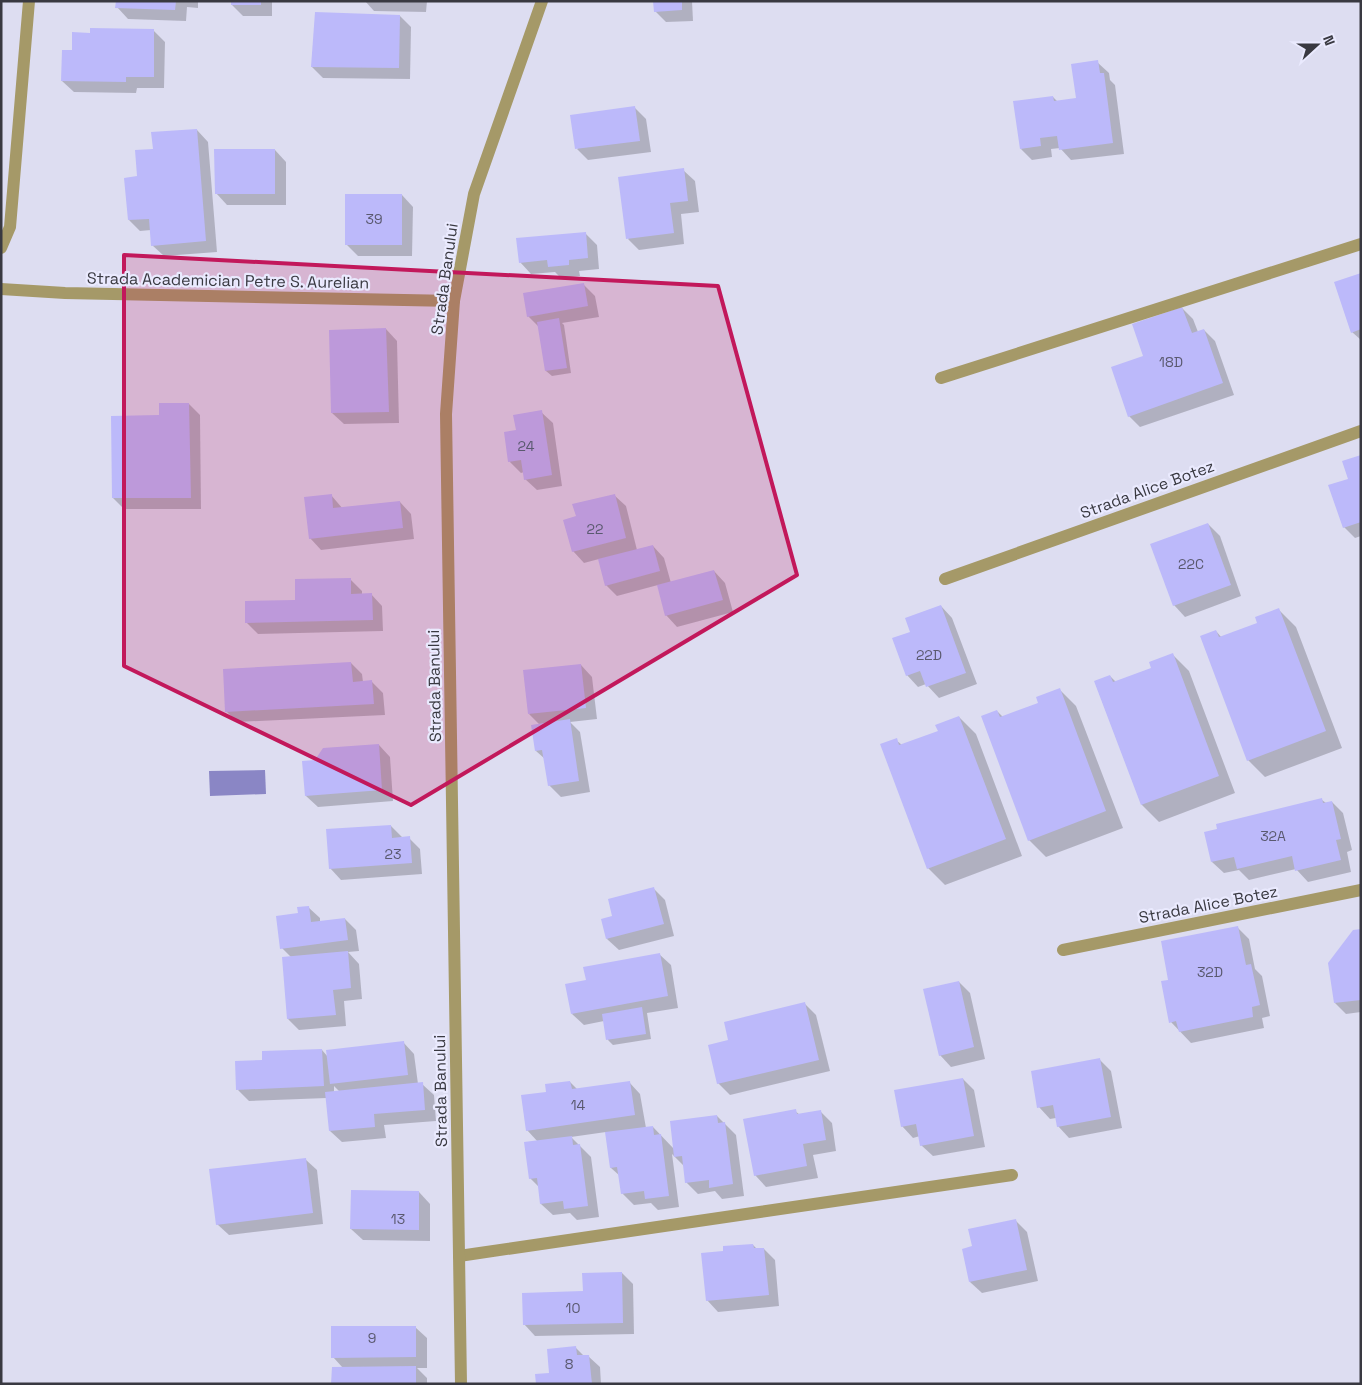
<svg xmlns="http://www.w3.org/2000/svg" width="1362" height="1385" font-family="'Space Grotesk',sans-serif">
<rect width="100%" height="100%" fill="#ddddf1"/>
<path fill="#8a86c5" d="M265 770 266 794 210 796 209 771Z"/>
<g fill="#0003" fill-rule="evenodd">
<path d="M117 1H198V8L187 7 186 21 128 19 117 7Z"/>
<path d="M232 1H272V16H243L232 5Z"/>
<path d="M365 1H427L426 12 374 11Z"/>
<path d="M655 1H692L693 21 666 22 655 11Z"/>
<path d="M400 16 411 27 410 79 323 78 312 67Z"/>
<path d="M153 30 165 42 164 88H137L136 93 74 92 62 81 73 51 91 34Z"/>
<path d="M1097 62 1109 73 1110 80 1115 85 1124 154 1071 160 1060 148 1051 149 1052 157 1032 160 1021 149 1053 97 1058 102 1077 99Z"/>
<path d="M635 108 646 119 651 152 588 160 577 149Z"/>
<path d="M197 130 208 142 217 252 164 256 152 245 151 230 140 231 129 220 139 177 154 150Z"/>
<path d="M275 150 286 162V205H227L216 193Z"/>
<path d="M683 170 695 181 699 212 681 214 684 244 639 250 628 239Z"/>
<path d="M402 195 413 207 412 256H358L346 244Z"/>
<path d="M585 233 597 245 599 269 579 271 580 276 561 278 555 272 531 274 520 262Z"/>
<path d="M1361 275V340L1352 332Z"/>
<path d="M583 284 595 296 599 317 562 323 564 325 571 373 552 376 546 371 539 327 528 316Z"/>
<path d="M1182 308 1193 319 1198 332 1204 330 1215 341 1234 395 1140 427 1129 416 1145 357Z"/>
<path d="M386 329 397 341 399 423 344 424 332 413Z"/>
<path d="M189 404 200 415 201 509H124L113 498 160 417Z"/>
<path d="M541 412 553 423 562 486 537 490 525 479 524 472 521 473 509 461 517 431Z"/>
<path d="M1361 456V536L1355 538 1344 527 1349 479Z"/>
<path d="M331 495 343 509 400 502 411 514 414 539 321 550 310 538Z"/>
<path d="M614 495 626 506 637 550 653 546 664 558 671 583 714 571 725 583 733 612 677 627 666 615 658 585 617 596 606 585 599 559 584 563 573 551 577 517Z"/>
<path d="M1208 524 1220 536 1241 596 1185 617 1174 605Z"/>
<path d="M350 579 362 591V594H371L382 606 383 631 258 634 246 622Z"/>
<path d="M941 606 952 618 977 684 939 698 926 684 918 687 907 675 912 632Z"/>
<path d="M1279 610 1296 627 1342 748 1265 777 1248 760 1216 631 1222 638 1259 624Z"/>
<path d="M1172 654 1189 671 1235 793 1159 822 1142 805 1095 682 1110 676 1116 682 1153 668Z"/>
<path d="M351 663 362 674 363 682H372L383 693 385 715 237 722 226 711Z"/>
<path d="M581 665 592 677 597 719 570 722 580 732 590 792 561 797 549 785 545 759 536 751 540 725 529 714Z"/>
<path d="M1059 689 1076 706 1123 828 1046 857 1029 840 997 711 1003 717 1040 703Z"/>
<path d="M959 717 976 734 1022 856 945 885 928 868 896 740 902 745 939 732Z"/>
<path d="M379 745 390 757 393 801 318 807 306 796 304 763 316 762Z"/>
<path d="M1322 800 1326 803 1332 802 1343 813 1352 850 1347 852 1351 872 1308 882 1296 869 1249 880 1239 870 1224 873 1212 862 1205 833Z"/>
<path d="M391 826 403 838H409L420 849 422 874 341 880 330 868Z"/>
<path d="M653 888 665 900 674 936 619 950 607 939 614 917Z"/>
<path d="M308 907 320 918V922L345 919 356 930 359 951 348 952 359 964 362 999 344 1001 346 1026 299 1030 288 1019 291 957 282 948 300 914Z"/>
<path d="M1238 928 1249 939 1255 969 1262 976 1270 1016 1262 1018 1264 1028 1191 1043 1171 1022 1170 981Z"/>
<path d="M1361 930V1012L1346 1014 1335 1003Z"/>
<path d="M659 954 671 965 678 1008 647 1013 651 1039 613 1045 608 1040 604 1021 584 1025 572 1014 587 981Z"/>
<path d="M959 982 970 993 985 1059 951 1067 940 1055Z"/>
<path d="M805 1004 816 1015 830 1071 730 1095 718 1083 730 1041Z"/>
<path d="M403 1042 414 1054 418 1084H422L434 1095 436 1121 384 1125 386 1138 342 1142 330 1131 327 1098 249 1101 238 1090 263 1062 322 1050 328 1057ZM334 1086 340 1092H334Z"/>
<path d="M1100 1060 1111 1071 1122 1128 1069 1138 1058 1126 1056 1118 1050 1119 1039 1107Z"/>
<path d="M963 1079 974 1090 985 1147 933 1156 921 1145 920 1136 913 1138 902 1126Z"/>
<path d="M570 1082 578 1090 629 1082 640 1094 646 1128 653 1127 674 1149 717 1116 736 1135 744 1196 722 1199 715 1191 698 1194 686 1182 684 1166 672 1154 679 1207 658 1210 651 1203 634 1205 622 1193 620 1176 611 1168 606 1132 571 1137 591 1157 599 1217 577 1220 570 1213 553 1215 541 1204 539 1187 530 1178 538 1142 527 1130 547 1093Z"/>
<path d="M795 1111 800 1115 820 1111 832 1123 836 1151 813 1155 818 1178 766 1187 755 1175Z"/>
<path d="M305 1159 317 1170 323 1224 229 1235 217 1224Z"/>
<path d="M419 1192 430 1204V1241L363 1240 351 1229Z"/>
<path d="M1015 1220 1027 1232 1038 1281 982 1293 970 1282 973 1247Z"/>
<path d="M753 1245 757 1249H764L775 1260 779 1306 718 1312 707 1300 725 1252Z"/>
<path d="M622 1273 633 1284 634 1334 535 1336 524 1324Z"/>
<path d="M415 1327 427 1338V1368H417L427 1378V1384H333L343 1368 333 1357Z"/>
<path d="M576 1348 584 1356H588L600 1367 601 1384H537L550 1374Z"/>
</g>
<g fill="#bcb9fa">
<path d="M116 1H176L175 10 115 8Z"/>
<rect x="231" y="1" width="30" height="4"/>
<path d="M653 1H682V10L654 12Z"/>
<path d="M315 12 400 15 399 68 311 67Z"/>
<path d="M90 28 154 29V77H126V82L61 81 62 50H72V32L90 33Z"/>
<path d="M1098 60 1100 73H1104L1113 143 1059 150 1057 136 1040 138 1041 146 1020 149 1013 101 1053 96 1054 101 1076 98 1071 64Z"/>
<path d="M635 106 640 141 575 149 570 115Z"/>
<path d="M197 129 206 241 151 246 149 219 128 220 124 178 137 176 135 150 153 149 151 132Z"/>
<path d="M214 149H275V194H215Z"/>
<path d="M684 168 688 201 670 203 674 233 626 239 618 177Z"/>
<rect x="345" y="194" width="57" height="51"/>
<path d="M586 232 588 258 569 260V265L548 267 547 260 519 263 516 238Z"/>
<path d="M1361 273V329L1351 333 1334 282Z"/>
<path d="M584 283 588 306 527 317 523 293Z"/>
<path d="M1182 307 1192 333 1204 329 1223 383 1128 417 1111 367 1143 356 1132 324Z"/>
<path d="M559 318 567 368 545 371 537 322Z"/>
<path d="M386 328 389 412 331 413 329 330Z"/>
<path d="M159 403H189L191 498H112L111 416 159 415Z"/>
<path d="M542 410 552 475 524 480 521 460 508 462 504 432 516 430 513 415Z"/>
<path d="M1361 455V522L1343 528 1328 485 1348 479 1342 461Z"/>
<path d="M332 494 333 508 400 501 403 528 309 539 304 497Z"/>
<path d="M615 494 626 538 572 552 563 520 576 516 572 504Z"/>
<path d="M1208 523 1231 585 1173 606 1150 544Z"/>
<path d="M653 545 660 571 605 586 598 559Z"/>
<path d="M714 570 723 600 665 616 657 585Z"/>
<path d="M351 578V594L372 593 373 620 245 623V601L295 600V579Z"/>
<path d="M941 605 966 673 926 687 920 671 906 676 892 638 910 632 905 618Z"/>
<path d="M1279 608 1326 731 1247 761 1200 636 1216 630 1219 637 1257 623 1255 617Z"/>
<path d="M1173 653 1219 776 1141 805 1094 681 1110 675 1113 682 1151 668 1149 662Z"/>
<path d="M351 662 353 682 372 680 374 704 225 712 223 669Z"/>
<path d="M581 664 586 708 528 714 523 670Z"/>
<path d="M1060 688 1106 811 1028 841 981 716 997 710 1000 717 1038 703 1036 697Z"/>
<path d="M959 716 1006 839 927 869 880 744 897 738 899 745 938 731 935 725Z"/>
<path d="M570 719 579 781 548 786 542 750 535 751 531 725Z"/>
<path d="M379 744 382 790 305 796 302 761 315 760 323 748Z"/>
<path d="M1322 798 1323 803 1332 801 1341 839 1336 840 1341 860 1295 871 1292 856 1237 869 1234 857 1211 862 1204 832 1217 829 1216 824Z"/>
<path d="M391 825 392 838 410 836 412 863 329 869 326 829Z"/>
<path d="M654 887 664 924 606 939 601 919 612 916 608 899Z"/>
<path d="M309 906 311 922 345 918 348 940 280 949 276 916 298 913 297 907Z"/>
<path d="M1238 926 1246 965 1251 964 1260 1005 1252 1007 1253 1017 1179 1032 1176 1021 1169 1023 1161 981 1168 980 1161 941Z"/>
<path d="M1361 929V1000L1334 1003 1328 963 1353 930Z"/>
<path d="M348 951 351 988 333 990 336 1015 287 1019 282 957Z"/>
<path d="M660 953 668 996 571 1014 565 984 586 980 583 967Z"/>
<path d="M959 981 974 1047 939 1056 923 989Z"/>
<path d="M805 1002 819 1060 717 1084 708 1045 728 1040 724 1022Z"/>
<path d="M642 1007 646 1034 606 1040 602 1014Z"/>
<path d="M404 1041 408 1075 330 1084 326 1050Z"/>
<path d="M322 1049 324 1086 236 1090 235 1061 262 1060V1051Z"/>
<path d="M1100 1058 1111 1117 1057 1127 1053 1105 1037 1108 1031 1071Z"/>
<path d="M963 1078 974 1136 920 1146 916 1124 901 1127 894 1090Z"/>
<path d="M570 1081 572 1089 630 1081 635 1115 526 1131 521 1095 546 1092 545 1084Z"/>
<path d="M423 1082 425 1110 374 1114 375 1127 329 1131 325 1092Z"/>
<path d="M796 1109 797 1114 821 1110 826 1140 803 1144 807 1166 754 1176 743 1119Z"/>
<path d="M717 1115 718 1123 725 1122 733 1184 709 1188V1180L685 1183 682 1156 674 1157 670 1121Z"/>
<path d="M653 1126 654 1135 661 1134 669 1196 645 1199 644 1191 621 1194 617 1167 610 1168 605 1132Z"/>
<path d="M572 1136 573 1145 580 1144 588 1206 564 1209 563 1201 540 1204 537 1178 529 1179 524 1142Z"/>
<path d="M306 1158 313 1213 216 1225 209 1169Z"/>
<path d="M351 1190 419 1191V1230L350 1229Z"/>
<path d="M1016 1219 1027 1270 969 1282 962 1249 972 1246 968 1229Z"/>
<path d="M753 1244 754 1248H764L769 1295 706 1301 701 1253 723 1251V1246Z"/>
<path d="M622 1272 623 1323 523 1325 522 1293 583 1291 582 1273Z"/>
<path d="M331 1326H416V1357L331 1358Z"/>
<path d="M576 1346 577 1355H589L592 1384H536L535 1374 549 1373 547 1349Z"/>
<path d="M416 1366V1384H331L332 1367Z"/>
</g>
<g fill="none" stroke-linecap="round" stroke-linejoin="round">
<g stroke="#a59968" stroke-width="12">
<path d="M1 248 10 227 29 1"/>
<path d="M1 289 65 293 454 301"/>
<path d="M941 378 1361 244"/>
<path d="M945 579 1361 431"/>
<path d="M1063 950 1361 890"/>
<path d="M459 1256 1012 1175"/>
<path d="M461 1384 446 414 454 301 474 194 542 1"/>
</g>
</g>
<path fill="#c2185b" fill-opacity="0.2" stroke="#c2185b" stroke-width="4" stroke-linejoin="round" d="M124 255 718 286 797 575 411 805 124 666Z"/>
<g text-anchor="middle" stroke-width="4.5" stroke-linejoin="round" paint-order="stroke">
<g font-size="14" fill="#5a596f">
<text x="374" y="224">39</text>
<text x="1171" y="367">18D</text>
<text x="526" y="451">24</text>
<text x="595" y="534">22</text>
<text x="1191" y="569">22C</text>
<text x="929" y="660">22D</text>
<text x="1273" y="841">32A</text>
<text x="393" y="859">23</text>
<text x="1210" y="977">32D</text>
<text x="578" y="1110">14</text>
<text x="398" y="1224">13</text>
<text x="573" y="1313">10</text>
<text x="372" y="1343">9</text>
<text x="569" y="1369">8</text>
</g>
<g font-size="16" fill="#393941" stroke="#eaeafe">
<text transform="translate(444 279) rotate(-82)" y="6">Strada Banului</text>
<text transform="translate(228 280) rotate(1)" y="6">Strada Academician Petre S. Aurelian</text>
<text transform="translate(1147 489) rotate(-20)" y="6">Strada Alice Botez</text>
<text transform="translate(434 686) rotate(-91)" y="6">Strada Banului</text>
<text transform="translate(1208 904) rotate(-11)" y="6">Strada Alice Botez</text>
<text transform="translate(440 1091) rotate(-91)" y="6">Strada Banului</text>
</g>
</g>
<rect width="1362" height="1385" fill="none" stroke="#393941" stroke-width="5"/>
<g transform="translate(1317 45) rotate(69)" stroke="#eaeafe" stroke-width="4" paint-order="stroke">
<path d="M0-4L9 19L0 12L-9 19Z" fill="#393941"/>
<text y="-8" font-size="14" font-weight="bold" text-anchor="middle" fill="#393941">N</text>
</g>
</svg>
